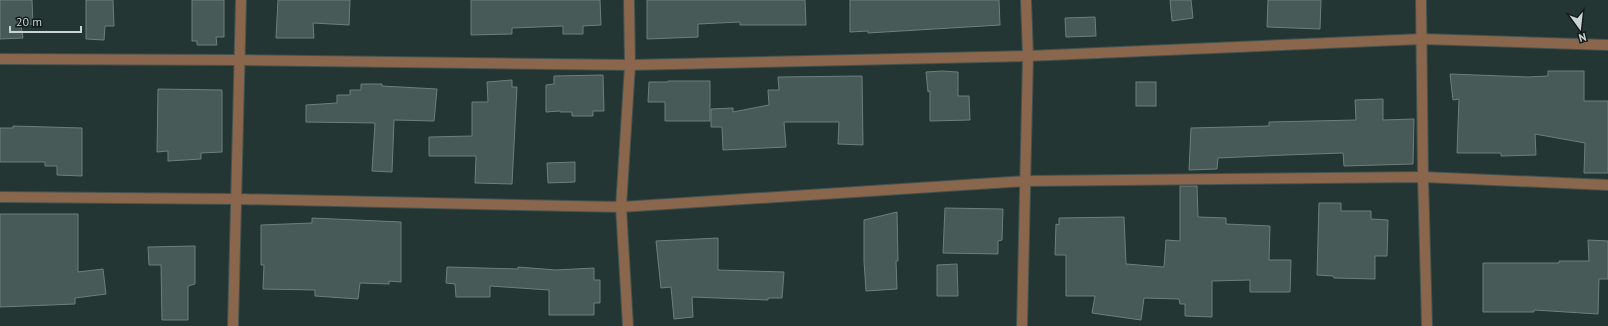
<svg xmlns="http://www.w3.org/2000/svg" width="1608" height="326" font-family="'PT Sans',sans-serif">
<rect width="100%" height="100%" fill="#243634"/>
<g fill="#475a58" stroke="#6b7f7d">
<path d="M0 0H32L33 24 21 25 23 38 0 39Z"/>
<path d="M86 0H113L114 26H105L104 40 86 39Z"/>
<path d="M192 0H224V37H216L217 45H197V41H192Z"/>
<path d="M278 0H350L349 25 313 23 314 38H276Z"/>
<path d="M471 0H600L601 25 583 26V34H563V26L512 28V34L471 35Z"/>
<path d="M647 0H805L806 25H740V22L698 24V37L647 39Z"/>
<path d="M850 0H999L1000 25 868 33V31L850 32Z"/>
<path d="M1170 0H1191L1193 18 1172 21Z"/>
<path d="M1268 0H1321L1320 29 1267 27Z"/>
<path d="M1095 17 1096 36 1066 37 1065 18Z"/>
<path d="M942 71 958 72V96H969L970 120 930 121V91L928 92 926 72Z"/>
<path d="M1548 71H1584V101H1608V173H1584L1585 143 1535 134 1536 155 1501 156V153H1457L1459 99 1453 100 1450 74 1528 77 1548 76Z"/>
<path d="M603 75 604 111H593V116H572V112H560V111L546 112V85L554 84V76Z"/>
<path d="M862 76 863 145 838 144 839 122H784L786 147 723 150 722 127H711V109L733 108V112L769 105 768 90H779L778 77Z"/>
<path d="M512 80V87H517L512 184 475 183 476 156H429V137L472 136V102H488L487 82Z"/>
<path d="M668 81H710V121H665V102H648L649 82H668Z"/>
<rect x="1136" y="82" width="20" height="24"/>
<path d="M361 84H382V86L437 89 434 121 394 120 392 172 372 171 375 123 306 122V105L337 103V95H350V90H361Z"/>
<path d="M158 89 222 90V152L201 153V159L168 161V151L157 152Z"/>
<path d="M1383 99V120L1414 119 1413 164 1344 166 1343 153 1285 155 1218 158 1217 169 1189 170 1191 128 1269 126V122L1356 120 1355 100Z"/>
<path d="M13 126 82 128V176L57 175V166H45V162H0V128H13Z"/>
<path d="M575 162V182L548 183 547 163Z"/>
<path d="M1180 186H1197L1198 217 1226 218V224L1270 226 1269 260H1291L1290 292H1250V280L1212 281V317L1185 316V304H1180L1179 299 1144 298 1141 320 1092 313 1095 296H1066V255H1055L1056 224 1059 225V218L1124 217 1126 264 1164 267 1166 240 1180 241Z"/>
<path d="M1319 203H1341V211H1371V219L1388 220 1387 256H1375V279L1334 278 1333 276 1317 275Z"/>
<path d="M945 208 1003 209 1002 240 998 241V254L943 253Z"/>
<path d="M897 212 898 261H896L897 289 866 291 864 261V220Z"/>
<path d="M0 214H78V272L103 269 106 294 75 298V304L0 307Z"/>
<path d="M312 218 401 222V282L389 281V284L360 283 358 299 315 296V290L263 289 264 265H261V225L312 223Z"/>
<path d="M718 238V270L784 272 782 298H768V300L692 297 693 317 674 319 671 287 661 288 656 241Z"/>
<path d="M1588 240 1608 241V279H1599L1598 314 1534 310V312H1483V263H1559V261H1589Z"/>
<path d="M195 246V284L188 286V320H162L161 265H149L148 247Z"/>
<path d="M957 264 958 296H937V265Z"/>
<path d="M447 267 518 269V267L556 270 594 268V280H600V303H594V315H549V290L490 286V297H456L455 284 446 283Z"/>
</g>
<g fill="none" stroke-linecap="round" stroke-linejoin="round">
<defs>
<g id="minor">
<path d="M1421 0 1423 177 1427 326"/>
<path d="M0 59 239 60 630 65 1028 56 1422 39 1608 45"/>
<path d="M0 197 237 199 621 207 1026 181 1423 177 1608 185"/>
<path d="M233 326 241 0"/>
<path d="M628 326 621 207 630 65 629 0"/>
<path d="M1022 326 1028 56 1026 0"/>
</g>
</defs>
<use href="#minor" stroke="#425251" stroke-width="12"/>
<use href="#minor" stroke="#8a664c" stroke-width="10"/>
</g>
<g transform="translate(1580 28) rotate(165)" stroke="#141c1b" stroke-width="3" paint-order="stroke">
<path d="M0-3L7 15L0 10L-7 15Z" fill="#cad4d3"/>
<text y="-6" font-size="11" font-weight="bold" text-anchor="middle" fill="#cad4d3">N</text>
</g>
<path d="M10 26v6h71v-6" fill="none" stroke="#cad4d3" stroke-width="2"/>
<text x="16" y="26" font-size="12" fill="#cad4d3" stroke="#141c1b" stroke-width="3" paint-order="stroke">20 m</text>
</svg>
